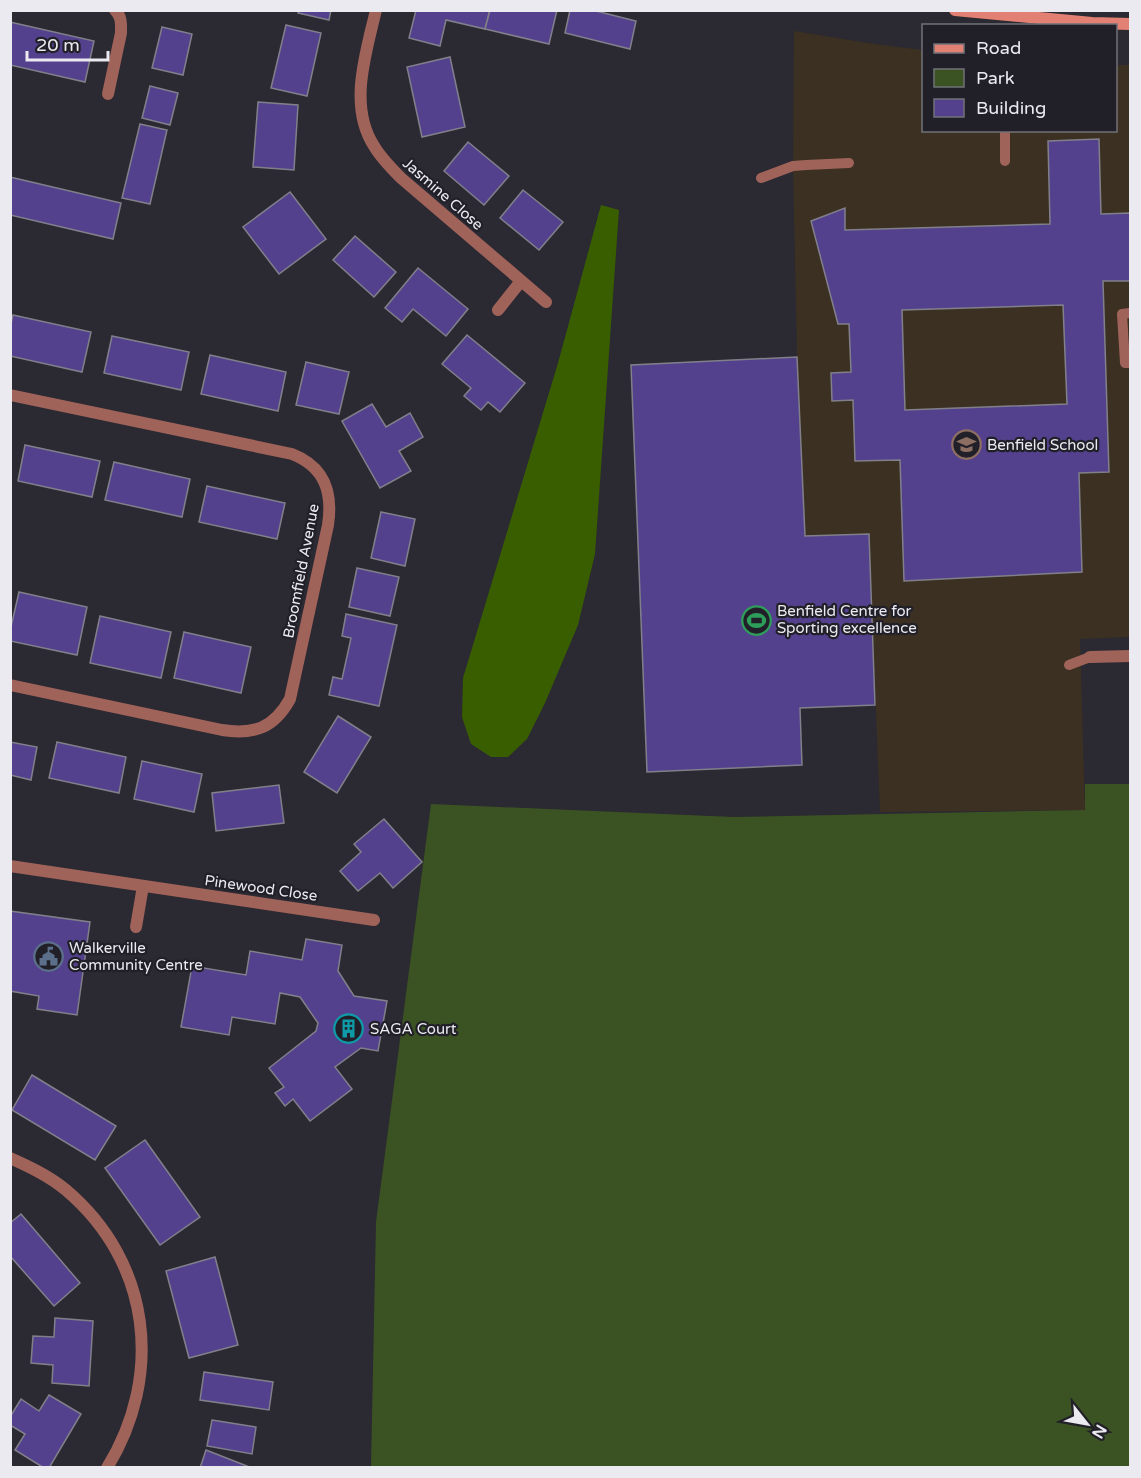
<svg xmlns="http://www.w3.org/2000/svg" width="1141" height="1478" font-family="'Varela Round',sans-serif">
<rect width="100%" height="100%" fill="#2b2932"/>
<path fill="#3b3021" d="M794 31 874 44 923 50 924 130H1116V65H1130V637L1080 639 1085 810 880 812 869 534 805 536 797 357 793 166Z"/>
<path fill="#3b5322" d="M1085 784H1130V1467H371L376 1222 431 804 733 817 1085 810Z"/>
<path fill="#395e00" d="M601 205 619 210 595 554 578 625 545 703 527 739 508 757H491L471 744 462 717 463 678 558 363Z"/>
<g fill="#54418d" stroke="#81808a" stroke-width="1.5" fill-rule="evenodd">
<path d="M299 10H331L329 20 298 13Z"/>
<path d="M416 10H490L485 29 446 20 440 46 409 38Z"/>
<path d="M490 10H557L549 44 485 29Z"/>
<path d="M570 10H592L636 21 630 49 565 33Z"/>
<path d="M10 22 94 41 85 82 10 65Z"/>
<path d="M286 25 321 33 307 96 271 88Z"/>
<path d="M162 27 192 34 183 75 152 68Z"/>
<path d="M450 57 465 127 422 137 407 67Z"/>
<path d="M150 86 178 93 170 125 142 118Z"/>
<path d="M258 102 298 105 294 170 253 167Z"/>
<path d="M140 124 167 130 150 204 122 198Z"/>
<path d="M1099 139 1101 214 1130 213V281H1103L1109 472 1079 473 1082 572 904 581 900 460 855 461 853 400 832 401 831 373 851 372 849 324H838L811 221 845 208V230L1050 224 1048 141ZM1063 305 1067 404 905 410 902 310Z"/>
<path d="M468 142 509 176 484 205 444 171Z"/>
<path d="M10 177 121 203 113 239 10 215Z"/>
<path d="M523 190 563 222 539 250 500 218Z"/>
<path d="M290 192 326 239 279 274 243 227Z"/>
<path d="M355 236 396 272 374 297 333 260Z"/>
<path d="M418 268 468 309 446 336 413 309 402 322 385 308Z"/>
<path d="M13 315 91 332 82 372 10 356V328Z"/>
<path d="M467 335 525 383 500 412 488 402 481 410 464 396 471 388 442 364Z"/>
<path d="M112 336 189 352 181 390 104 373Z"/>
<path d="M210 355 286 372 278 411 201 394Z"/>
<path d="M797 357 805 536 869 534 875 705 800 708 802 765 647 772 631 365Z"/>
<path d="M306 362 349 372 339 414 296 405Z"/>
<path d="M372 404 386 427 410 413 423 437 399 451 411 471 380 488 342 421Z"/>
<path d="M25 445 100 461 92 497 18 481Z"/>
<path d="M114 462 190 479 182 517 105 500Z"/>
<path d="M207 486 285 503 277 539 199 522Z"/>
<path d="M381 512 415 519 405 566 371 558Z"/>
<path d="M357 568 399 577 390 616 349 607Z"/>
<path d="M19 592 87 607 77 655 10 641V631Z"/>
<path d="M346 614 397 625 379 706 329 695 333 677 342 679 351 638 342 636Z"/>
<path d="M100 616 171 632 161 678 90 663Z"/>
<path d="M184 632 251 647 241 693 174 678Z"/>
<path d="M338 716 371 737 337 793 304 772Z"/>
<path d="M10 742 37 747 31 780 10 775Z"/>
<path d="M57 742 126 757 119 793 49 778Z"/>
<path d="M142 761 202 774 194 812 134 799Z"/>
<path d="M279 785 284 823 216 831 212 793Z"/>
<path d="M384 819 422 862 393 888 380 873 358 891 340 871 361 852 354 844Z"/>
<path d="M10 911 90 922 77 1015 37 1009 39 996 10 991Z"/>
<path d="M306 939 342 945 338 971 354 996 387 1001 378 1051 361 1048 335 1067 352 1089 310 1121 293 1099 285 1106 275 1093 284 1087 269 1068 316 1031 318 1023 300 997 280 993 275 1024 232 1017 229 1035 181 1027 192 966 246 975 250 951 302 960Z"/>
<path d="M32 1075 116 1126 95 1160 12 1110Z"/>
<path d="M145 1140 200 1217 160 1245 105 1168Z"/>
<path d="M21 1214 80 1283 54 1306 10 1256V1223Z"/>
<path d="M215 1257 238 1345 189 1358 166 1271Z"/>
<path d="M55 1318 93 1321 89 1386 52 1383 53 1365 31 1363 33 1336 54 1337Z"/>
<path d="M204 1372 273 1382 269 1410 200 1400Z"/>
<path d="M49 1395 81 1414 49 1468H44L15 1450 25 1434 10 1425V1417L21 1399 39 1411Z"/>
<path d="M212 1420 256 1427 252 1454 207 1446Z"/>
<path d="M206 1450 252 1468H200Z"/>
</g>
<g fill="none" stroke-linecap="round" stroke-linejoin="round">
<g stroke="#a0635a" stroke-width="10">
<path d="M1005 130V161"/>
<path d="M761 178 793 166 806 165 849 163"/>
<path d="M1130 313 1122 314 1125 363H1130"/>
<path d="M1069 665 1090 657"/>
</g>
<g stroke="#a0635a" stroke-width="12">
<path d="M376 10C366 53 348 106 374 146 381 158 391 168 401 178L546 302"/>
<path d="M108 94 121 33C121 24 122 17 115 10"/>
<path d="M498 310 521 281"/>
<path d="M10 395 292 454C325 467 333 492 328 525L290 699C274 728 254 735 222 730L10 685"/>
<path d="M1090 657 1130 656"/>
<path d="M10 866 374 920"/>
<path d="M136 927 143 886"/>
<path d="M10 1158C30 1167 49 1176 66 1190 151 1262 164 1375 107 1468"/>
</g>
<path stroke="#e28173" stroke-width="12" d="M955 10 1092 23 1130 24"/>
</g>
<defs>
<symbol id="school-ring" viewBox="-11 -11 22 22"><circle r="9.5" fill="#212028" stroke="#8d6e63" stroke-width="1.5"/><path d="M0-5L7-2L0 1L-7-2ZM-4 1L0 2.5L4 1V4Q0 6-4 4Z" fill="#8d6e63"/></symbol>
<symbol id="stadium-ring" viewBox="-11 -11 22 22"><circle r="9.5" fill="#212028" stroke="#2e9e5b" stroke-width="1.5"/><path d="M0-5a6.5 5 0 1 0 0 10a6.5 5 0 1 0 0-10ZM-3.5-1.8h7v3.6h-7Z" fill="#2e9e5b"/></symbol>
<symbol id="civic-ring" viewBox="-11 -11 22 22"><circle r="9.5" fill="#212028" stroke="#5c6f8a" stroke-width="1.5"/><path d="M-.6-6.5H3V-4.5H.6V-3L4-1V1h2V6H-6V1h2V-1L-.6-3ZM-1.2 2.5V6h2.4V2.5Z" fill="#5c6f8a"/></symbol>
<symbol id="building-ring" viewBox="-11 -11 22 22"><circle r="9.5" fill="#212028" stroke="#0f9aa8" stroke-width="1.5"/><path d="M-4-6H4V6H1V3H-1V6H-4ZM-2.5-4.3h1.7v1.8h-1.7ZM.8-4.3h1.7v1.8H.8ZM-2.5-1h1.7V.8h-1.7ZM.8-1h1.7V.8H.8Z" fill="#0f9aa8"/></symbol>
</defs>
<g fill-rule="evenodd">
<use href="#school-ring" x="950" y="428" width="33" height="33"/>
<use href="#stadium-ring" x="740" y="604" width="33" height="33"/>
<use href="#civic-ring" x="32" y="940" width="33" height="33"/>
<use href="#building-ring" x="332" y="1012" width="33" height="33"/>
</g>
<g text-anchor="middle" stroke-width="4.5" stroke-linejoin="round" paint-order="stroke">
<g font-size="15" fill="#ebeaf0" stroke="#212028">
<text transform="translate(443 194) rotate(41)" y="5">Jasmine Close</text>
<text transform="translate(301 571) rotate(-79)" y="5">Broomfield Avenue</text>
<text transform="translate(261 888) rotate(8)" y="5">Pinewood Close</text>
</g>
<g font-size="15" fill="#ebeaf0" stroke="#212028" text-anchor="start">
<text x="987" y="450">Benfield School</text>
<text x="777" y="616">Benfield Centre for<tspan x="777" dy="17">Sporting excellence</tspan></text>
<text x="69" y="953">Walkerville<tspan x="69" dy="17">Community Centre</tspan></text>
<text x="370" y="1034">SAGA Court</text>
</g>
</g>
<rect width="1141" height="1478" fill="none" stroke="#ebeaf0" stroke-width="24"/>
<rect x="922" y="24" width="195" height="108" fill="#212028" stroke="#727178" stroke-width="1.5"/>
<rect x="934" y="44" width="30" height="9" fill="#e28173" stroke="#727178" stroke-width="1.5"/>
<text x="976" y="54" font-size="18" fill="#ebeaf0">Road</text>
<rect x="934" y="69" width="30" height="18" fill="#3b5322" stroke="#727178" stroke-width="1.5"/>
<text x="976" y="84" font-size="18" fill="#ebeaf0">Park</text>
<rect x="934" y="99" width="30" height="18" fill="#54418d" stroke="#727178" stroke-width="1.5"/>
<text x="976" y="114" font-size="18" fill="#ebeaf0">Building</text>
<g transform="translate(1087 1424) rotate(121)" stroke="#212028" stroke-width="4.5" paint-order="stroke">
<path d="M0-4.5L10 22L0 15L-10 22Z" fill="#ebeaf0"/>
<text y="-9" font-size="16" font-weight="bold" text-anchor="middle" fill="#ebeaf0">N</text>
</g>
<path d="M27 51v9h81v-9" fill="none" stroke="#ebeaf0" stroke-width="3"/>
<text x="36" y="51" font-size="18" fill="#ebeaf0" stroke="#212028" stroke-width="4.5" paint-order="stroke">20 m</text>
</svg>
